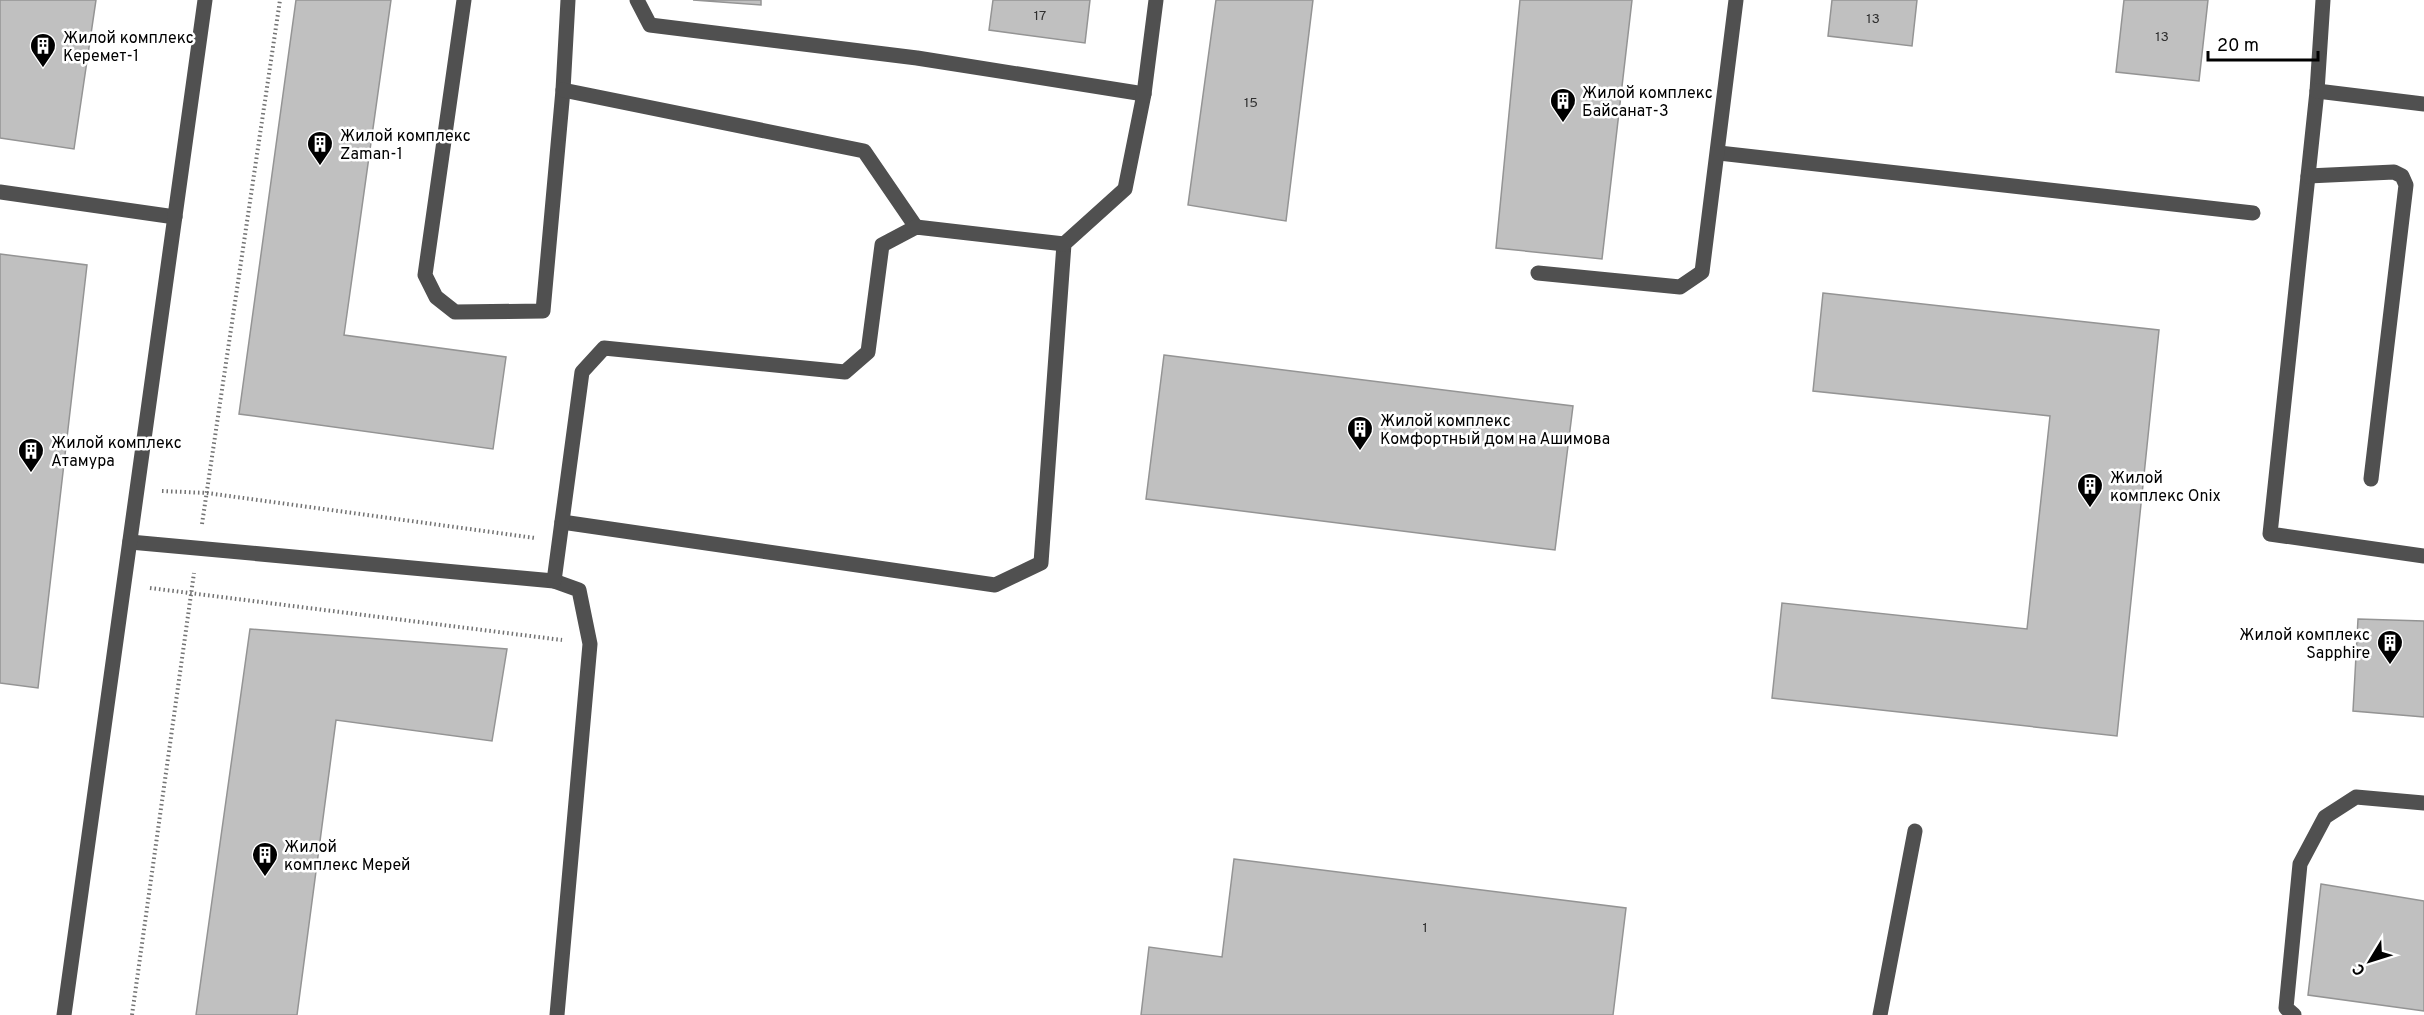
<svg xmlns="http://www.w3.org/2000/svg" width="2424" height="1015" font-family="Overpass,sans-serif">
<rect width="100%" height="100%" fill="#fff"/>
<g fill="#c0c0c0" stroke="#949494" stroke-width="1.5">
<path d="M0 0H96L74 149 0 138Z"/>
<path d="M296 0H391L344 335 506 357 493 449 239 414Z"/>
<path d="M693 0H761V5Z"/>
<path d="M993 0H1090L1085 43 989 30Z"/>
<path d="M1216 0H1313L1286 221 1188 205Z"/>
<path d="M1520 0H1632L1602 259 1496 248Z"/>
<path d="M1832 0H1917L1912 46 1828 36Z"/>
<path d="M2124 0H2208L2199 81 2116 72Z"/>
<path d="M0 254 87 265 38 688 0 683Z"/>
<path d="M1823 293 2159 330 2117 736 1772 698 1782 603 2027 629 2050 416 1813 391Z"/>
<path d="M1164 355 1573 406 1555 550 1146 499Z"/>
<path d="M2358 619 2424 621V717L2353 711Z"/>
<path d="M250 629 507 649 492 741 336 720 297 1015H196Z"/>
<path d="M1234 859 1626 908 1613 1015H1141L1149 947 1222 957Z"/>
<path d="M2321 884 2424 901V1011L2308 995Z"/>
</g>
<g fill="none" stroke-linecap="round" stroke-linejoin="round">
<g stroke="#727272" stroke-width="4" stroke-dasharray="1.5 3" stroke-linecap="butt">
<path d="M162 491 207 493 535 538"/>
<path d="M202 524 280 0"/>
<path d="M150 588 562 640"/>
<path d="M132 1015 194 573"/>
</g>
<g stroke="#505050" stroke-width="15">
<path d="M464 0 425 275 436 297 455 312 543 311 563 90 568 0"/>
<path d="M637 0 650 25 917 58 1144 94"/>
<path d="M2323 0 2317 91 2270 534 2424 556"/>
<path d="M563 90 864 151 916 227"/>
<path d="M2317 91 2424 104"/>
<path d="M1719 153 2253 213"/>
<path d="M2308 176 2394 172 2402 176 2406 185 2371 479"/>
<path d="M0 192 175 217"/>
<path d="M1538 273 1680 287 1702 272 1736 0"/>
<path d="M562 522 995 585 1041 563 1064 244 1125 189 1144 94 1156 0"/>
<path d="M130 542 554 581 579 590 590 644 557 1015"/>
<path d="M554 581 582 372 604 348 845 372 868 352 882 245 916 227 1064 244"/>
<path d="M64 1015 205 0"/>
<path d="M1880 1015 1915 831"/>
<path d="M2294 1015 2286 1008 2300 864 2325 817 2356 797 2424 803"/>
</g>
</g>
<defs>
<symbol id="building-pin" viewBox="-11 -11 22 30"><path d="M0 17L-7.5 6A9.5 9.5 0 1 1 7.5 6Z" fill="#000" stroke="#fff"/><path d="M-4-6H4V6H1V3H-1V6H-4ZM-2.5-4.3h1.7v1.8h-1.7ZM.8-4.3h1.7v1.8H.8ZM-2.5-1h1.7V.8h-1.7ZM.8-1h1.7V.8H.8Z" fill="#fff"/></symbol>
</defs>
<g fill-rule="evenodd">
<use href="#building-pin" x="28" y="31" width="30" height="40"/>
<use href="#building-pin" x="1548" y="86" width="30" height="40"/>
<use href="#building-pin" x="305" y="129" width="30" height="40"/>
<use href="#building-pin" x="1345" y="414" width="30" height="40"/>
<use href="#building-pin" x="16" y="436" width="30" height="40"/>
<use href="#building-pin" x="2075" y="471" width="30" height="40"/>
<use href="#building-pin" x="2375" y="628" width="30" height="40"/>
<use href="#building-pin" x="250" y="840" width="30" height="40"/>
</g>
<g text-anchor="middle" stroke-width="5" stroke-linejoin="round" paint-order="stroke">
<g font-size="14" fill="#303030">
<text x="1040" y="20">17</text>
<text x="1873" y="23">13</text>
<text x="2162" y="41">13</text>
<text x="1251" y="107">15</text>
<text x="1425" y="932">1</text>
</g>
<g font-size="16" fill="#000" stroke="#fff" text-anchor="start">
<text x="63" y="43">Жилой комплекс<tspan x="63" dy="18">Керемет-1</tspan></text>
<text x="1582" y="98">Жилой комплекс<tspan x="1582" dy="18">Байсанат-3</tspan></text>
<text x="340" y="141">Жилой комплекс<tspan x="340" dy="18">Zaman-1</tspan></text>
<text x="1380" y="426">Жилой комплекс<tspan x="1380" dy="18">Комфортный дом на Ашимова</tspan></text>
<text x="51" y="448">Жилой комплекс<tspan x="51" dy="18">Атамура</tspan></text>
<text x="2110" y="483">Жилой<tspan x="2110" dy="18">комплекс Onix</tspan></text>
<text x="2370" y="640" text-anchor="end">Жилой комплекс<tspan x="2370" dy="18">Sapphire</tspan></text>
<text x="284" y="852">Жилой<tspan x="284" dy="18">комплекс Мерей</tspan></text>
</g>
</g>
<g transform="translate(2370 961) rotate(232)" stroke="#ffffff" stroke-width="4.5" paint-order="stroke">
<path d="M0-4.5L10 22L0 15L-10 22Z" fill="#000000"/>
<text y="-9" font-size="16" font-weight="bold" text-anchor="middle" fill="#000000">С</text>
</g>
<path d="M2208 51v9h110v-9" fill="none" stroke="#000000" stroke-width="3"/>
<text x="2217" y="51" font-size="18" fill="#000000" stroke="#ffffff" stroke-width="4.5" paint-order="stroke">20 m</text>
</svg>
